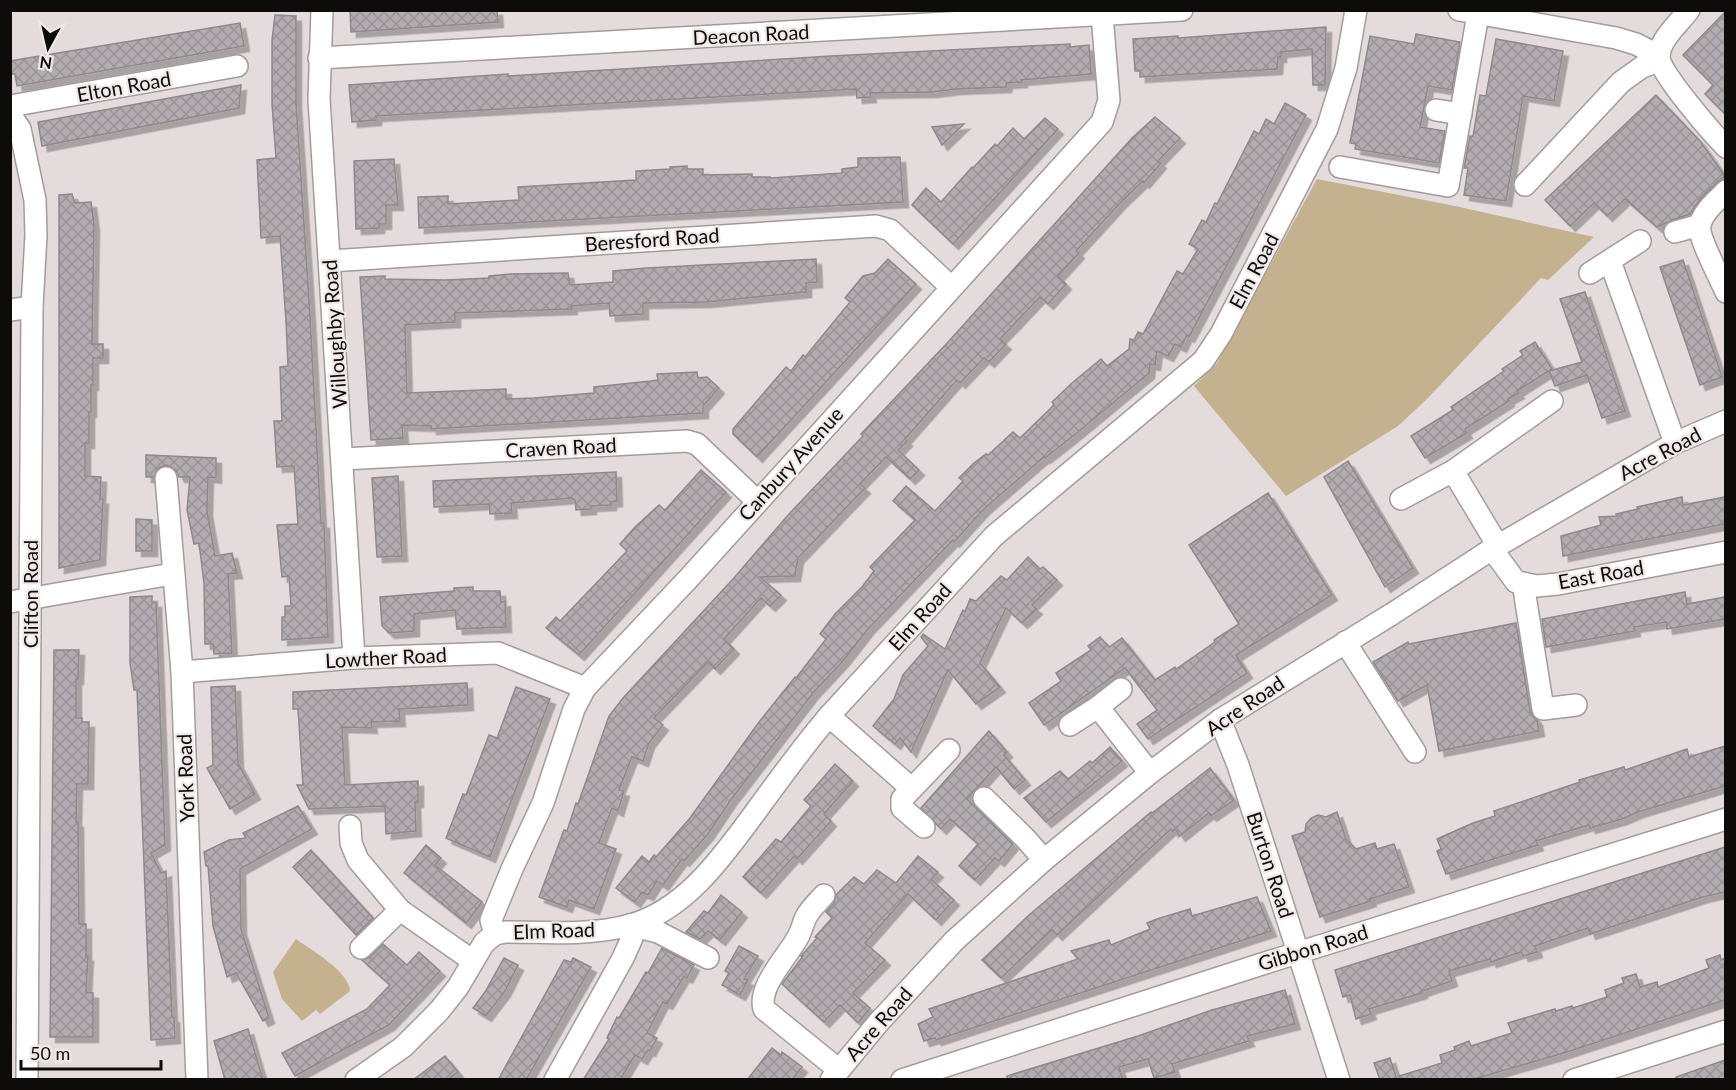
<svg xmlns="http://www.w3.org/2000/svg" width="1736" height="1090" font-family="Lato,sans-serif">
<defs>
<pattern id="building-cross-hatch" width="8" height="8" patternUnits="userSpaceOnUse" patternTransform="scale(1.5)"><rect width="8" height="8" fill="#b2acb0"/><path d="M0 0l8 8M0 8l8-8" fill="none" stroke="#989396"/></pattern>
<filter id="shadow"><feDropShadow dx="5.5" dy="5.5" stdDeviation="0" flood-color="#0004"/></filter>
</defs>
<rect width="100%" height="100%" fill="#e4dcdc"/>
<g fill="#c4b18d">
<path d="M1317 179 1455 206 1594 237 1548 280 1541 278 1426 400 1398 426 1286 496 1194 386 1217 363Z"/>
<path d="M296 939C311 950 349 971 350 991L320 1014 316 1010 302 1021 282 999 273 972Z"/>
</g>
<g fill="url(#building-cross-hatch)" stroke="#8f898c" stroke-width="1.5" filter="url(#shadow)">
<path d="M350 10H497L498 22 351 32Z"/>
<path d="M1725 12V114L1705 94 1713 85 1683 55Z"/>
<path d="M275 15 296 16V102L310 316 321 523H324L328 637 282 640V617H285V606H291L289 576 282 577 277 525 298 524 294 466 277 467 274 421H282L280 367 288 366 286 321 280 236 261 238 257 160 276 158 272 104V40Z"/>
<path d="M240 23 244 46 17 86 15 74H10V61Z"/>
<path d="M1326 27 1325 85H1313L1312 49 1281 52V57H1278L1277 69 1140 77V71H1135L1133 39 1178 36V38Z"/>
<path d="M1416 34 1460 42 1452 90 1428 86 1424 107 1420 127 1445 131 1439 163 1355 149 1356 144 1350 143 1370 36 1414 44Z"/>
<path d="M1496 39 1563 51 1554 101 1523 96 1506 201 1464 195 1468 168H1464L1470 136H1473L1480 95 1486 96Z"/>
<path d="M1070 44V47L1089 45 1091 74 1021 80 1022 82 1007 83 1006 87 956 89 932 92 870 93 871 97 857 98 856 89 376 116V120L352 122 349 85 508 74V76L831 56Z"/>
<path d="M241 85 239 108 42 146 38 122Z"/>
<path d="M1656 95 1700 141 1725 176 1717 182 1701 198 1690 214 1672 220 1657 227 1625 199 1607 216 1594 203 1570 226 1545 200Z"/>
<path d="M1285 103 1306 115 1189 337 1187 335 1181 347 1175 344 1168 356 1157 351 1155 365 1150 364 1149 373 1078 432 1045 458 1044 457 984 509 954 542 953 540 868 629 843 661 813 693 730 801 708 834 684 861 682 859 663 885 657 881 648 895 642 892 635 902 616 888 642 856 649 862 654 855 656 857 690 818 759 722 795 677 796 678 826 639 820 634 835 614 862 587 874 571 870 567 915 520 893 501 906 486 935 511 963 481 959 478 974 463 986 454 988 455 1013 432 1020 438 1054 405 1052 402 1072 383 1101 359 1107 366 1129 349 1130 339 1134 340 1138 332 1143 334 1177 271 1183 274 1198 249 1189 244 1202 220 1206 222 1215 203 1217 204 1254 131 1259 134 1266 119 1274 124Z"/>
<path d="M1155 117 1180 138 1158 161 1161 163 1144 183 1143 181 1121 202 1076 251 1079 253 1058 276 1066 284 1048 304 1040 297 1000 339 1006 344 989 362 984 358 960 383 957 380 905 439 907 441 898 450 919 470 910 479 886 457 860 484 865 488 798 558 795 576 760 577 781 595 770 606 761 598 724 639 734 649 715 669 708 662 654 718 663 725 649 743 643 761 632 757 619 790 624 791 618 811 612 808 599 843 616 849 594 909 569 900 567 907 539 897 564 830 567 831 576 803 578 804 609 716 623 698 733 579 789 514 863 436 861 434 949 341 1132 138Z"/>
<path d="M1045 118 1058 129 953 244 912 205 926 188 941 202 972 167 973 168 995 144 997 146 1013 128 1024 139Z"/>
<path d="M964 124 942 145 932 127Z"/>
<path d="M900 157 903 202 419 228 418 197 448 196V204L519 200 518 187 636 180V171L670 169V167L687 166V169H703V175L752 174V177H770L771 178 842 173V169L858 167V158Z"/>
<path d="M394 159 398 205H386V224H379V228L356 229 354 161Z"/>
<path d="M72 194 75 203 91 202 94 225 92 344H103V358H93V385H91V412H89V443H85V476L101 477 100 499H103L100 560 59 568V195Z"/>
<path d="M816 259 817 282 806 283V292L706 302 643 303V314L610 316 609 303 571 306 572 309 455 313V322L405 325 407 393 506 389V399L534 398 594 393V387L651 381 658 380 657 374 697 372 698 378 707 377 719 388 703 406V413L431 429V426L402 425 403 438 371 440 360 277 385 276V279L445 280 489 278V276L511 274 568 273 570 285 613 282V271L647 268Z"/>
<path d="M888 259 916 284 757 457 733 434V429L786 367 791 371 803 355 805 357 850 302 845 298 863 276 875 273Z"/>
<path d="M1683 260 1722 377 1700 385 1660 267Z"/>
<path d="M1585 292 1625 411 1602 418 1587 375 1555 386 1549 371 1582 362 1560 299Z"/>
<path d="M1535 342 1552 369 1517 391 1519 393 1508 399 1509 401 1465 429 1467 433 1425 458 1411 436 1453 410 1451 407 1504 371 1502 369 1523 355 1520 351Z"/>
<path d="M146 455 216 458V478L208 477 207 511 215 556 232 553 237 573 228 574 232 653 214 654 213 644H205L204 583 199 543 194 544 187 510 190 477H179L176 470 166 465 158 468 154 477H146Z"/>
<path d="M1348 461 1413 568 1385 587 1324 477Z"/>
<path d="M701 470 726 492 579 655 546 628 556 617 560 621 627 551 620 544 635 527 659 505 665 510Z"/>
<path d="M616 472 617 501 611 502V505L591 506V509L576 510 575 500 571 498 511 503 512 513 490 514 489 504 434 507 433 481Z"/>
<path d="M398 476 402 556 377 557 372 478Z"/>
<path d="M1268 493 1332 595 1236 655 1247 673 1148 739 1137 724 1157 710 1125 668 1044 725 1029 703 1061 681 1056 673 1091 650 1088 646 1100 637 1109 647 1122 638 1155 680 1175 667 1176 669 1215 642 1214 640 1239 624 1189 545Z"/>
<path d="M1682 497 1683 505 1725 497V524L1563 556 1561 536 1601 525 1599 517 1617 516 1616 514 1638 509 1637 507Z"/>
<path d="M136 519 152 520V551H136Z"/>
<path d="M1028 557 1040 569 1043 567 1057 580 1032 605 1037 609 1022 623 1006 608 980 663 1000 687 976 704 948 670 911 752 900 738 895 744 873 726 894 699 903 675 928 646 921 637 923 634 945 649 963 610 965 612 970 599 976 601 1001 576 1007 580Z"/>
<path d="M473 587V591H500L501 602 505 601 506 627 457 629 455 610 414 614V631L389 633 382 626 380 597 454 591V588Z"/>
<path d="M1685 592 1687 604 1725 597V619L1667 629 1666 622 1634 627 1635 631 1546 647 1542 619Z"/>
<path d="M152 596V602H156L165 845 151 853 161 873 166 871 172 1017H174L175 1038 151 1040 137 690H134L130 663V597Z"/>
<path d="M1516 623 1530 711 1537 720 1539 731 1439 751 1427 685 1398 701 1373 662 1408 642 1409 644Z"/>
<path d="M54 650H79L78 679H76V718H82V722H89L88 784H77L76 822H78L79 924H86V956H88L86 992 93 993V1037H50Z"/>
<path d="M467 683 468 705 399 709 400 721 371 722 372 728 342 727 345 785 418 781V802H415L416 831 386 834 385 806 309 809 297 785H303L298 709H293V692Z"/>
<path d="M235 686 238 763 255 794 230 809 207 768 213 765 211 687Z"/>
<path d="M516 687 550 699 490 857 446 838 463 794 466 795 489 735 497 738Z"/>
<path d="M989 731 1007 752 1004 755 1025 780 1014 789 996 767 967 799 1013 844 999 861 995 858 975 880 959 866 978 844 950 819 941 829 921 808Z"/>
<path d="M1725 746V786L1638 812 1622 819 1590 828 1589 825 1536 841 1538 845 1446 874 1437 851 1441 849 1437 839 1473 823 1495 816 1494 811 1580 782 1579 780 1624 767 1625 770 1687 749 1689 757Z"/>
<path d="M1110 747 1122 761 1046 822 1024 798 1060 771 1068 779 1090 761 1092 763Z"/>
<path d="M835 764 853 781 824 814 831 821 797 859 794 856 761 893 743 877 776 839 781 842 811 806 804 800Z"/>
<path d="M1210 768 1234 800 1211 816 1209 813 1180 836 1175 829 1173 832 1171 829 1057 935 1052 930 1001 978 982 960 1029 915 1151 812 1152 813Z"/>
<path d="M298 806 312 829 240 869 241 929 269 1018 263 1021 236 973 227 977 213 926 208 866H206L204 852 229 840 246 838 243 833Z"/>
<path d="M1337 812 1346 839 1356 849 1375 843 1377 849 1394 844 1409 887 1370 899 1371 901 1320 917 1292 836 1305 832 1306 824 1311 818 1318 815 1326 817Z"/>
<path d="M426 845 441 858 435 865 482 902 466 923 404 873Z"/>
<path d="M1725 847V892L1703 897 1590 934 1588 928 1535 946 1537 952 1523 956 1521 952 1491 962 1490 959 1449 971 1452 981 1422 991V993L1369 1009 1371 1014 1356 1019 1350 995 1343 997 1335 970Z"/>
<path d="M311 850 373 918 356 935 293 867Z"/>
<path d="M918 856 938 872 931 879 954 900 936 920 908 894 865 943 885 960 853 993 870 1008 858 1023 840 1005 824 1022 782 984 803 956H801L817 938 815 937 832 918 826 912 834 903 836 895 854 877 864 884 877 870 896 883Z"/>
<path d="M721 895 742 912 720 940 708 931 700 939 686 932 704 911 708 913Z"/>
<path d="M1257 897 1271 931 936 1040 935 1038 924 1041 918 1024 933 1017 929 1009 1078 959 1071 951 1109 940 1111 945 1150 929 1147 923 1157 919 1190 909 1192 916Z"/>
<path d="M383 944 407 965 419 952 440 971 389 1025 295 1076 282 1053 367 1009 390 985 362 960 370 957Z"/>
<path d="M739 946 758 956 744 979 748 980 740 995 722 985 729 973 725 971Z"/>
<path d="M662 948 694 965 687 978 684 976 667 1004 663 1002 647 1033 657 1038 650 1051 648 1050 642 1059 635 1055 620 1080H583L609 1039 607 1038 617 1017 619 1018 646 972 648 973Z"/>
<path d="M1720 955 1721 960 1725 958V1000L1564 1053 1471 1080H1400L1399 1076 1442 1063 1440 1055 1455 1050 1454 1047 1469 1041 1471 1046 1512 1033 1508 1023 1555 1009 1556 1011 1572 1006 1573 1008 1607 997 1605 990 1624 983 1622 978 1636 974 1640 987 1657 982 1658 987 1709 968 1706 960Z"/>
<path d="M504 958 518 965 505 991 486 1016 473 1008 485 992Z"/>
<path d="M573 958 591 967 526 1080H498L564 960 571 962Z"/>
<path d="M1285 990 1295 1024 1247 1036 1249 1041 1172 1064 1175 1072 1154 1078 1148 1059 1119 1067 1123 1080H1007V1076L1138 1036 1212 1010Z"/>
<path d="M248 1029 263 1080H225L214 1041Z"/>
<path d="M772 1048 781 1055 782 1052 802 1067 792 1080H747Z"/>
<path d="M445 1056 458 1072 447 1080H413Z"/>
<path d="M1390 1058 1397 1080H1380L1374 1063Z"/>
<path d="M1725 1060V1080H1676V1077Z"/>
</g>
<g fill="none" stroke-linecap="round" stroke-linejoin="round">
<defs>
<g id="minor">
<path d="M322 10 319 99 354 658"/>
<path d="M1459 10 1616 38 1636 44 1659 56"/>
<path d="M1689 10C1679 23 1659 40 1659 57 1658 71 1714 135 1726 147"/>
<path d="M319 58 1182 10"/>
<path d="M10 106 237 66"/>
<path d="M1436 110 1461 114"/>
<path d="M10 114 20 129 35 200 36 235 32 307 27 1080"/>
<path d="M1340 167 1448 186 1478 14"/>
<path d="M1525 185 1621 82 1642 67 1659 61"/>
<path d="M1726 191C1717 201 1702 212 1700 226 1698 237 1720 278 1726 292"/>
<path d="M1675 232 1700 225"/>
<path d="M330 261 876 226 890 230 951 287"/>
<path d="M1610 261 1675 443"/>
<path d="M1590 273 1640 241"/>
<path d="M10 310 32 307"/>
<path d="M343 459 687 441 697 444 757 501"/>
<path d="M166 478 182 672 197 1080"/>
<path d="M1401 499 1453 471"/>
<path d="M1498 546 1453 471 1552 401"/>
<path d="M1492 549 1516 582 1537 586 1558 584 1726 552"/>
<path d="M1523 583 1543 709 1576 705"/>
<path d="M10 602 172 574"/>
<path d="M1345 642 1415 752"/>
<path d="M182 672 354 658 498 653 585 688"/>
<path d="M1098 707 1150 773"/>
<path d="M829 716 911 788"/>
<path d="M1220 720 1238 765 1339 1080"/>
<path d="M1070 725 1098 707 1121 689"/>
<path d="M984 798 1026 839 1044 860"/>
<path d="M350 826 351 843 358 860 400 910 473 961"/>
<path d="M924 827 902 808V799L949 750"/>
<path d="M824 895C818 902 810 909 806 917 803 923 802 929 799 935 790 954 757 986 764 1009L839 1070"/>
<path d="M630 925 658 932 708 958"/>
<path d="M495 934 491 920 512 869 543 803 574 709 585 688 689 578 1102 122 1109 100 1102 15"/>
<path d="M361 948 400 910"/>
<path d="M356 1080 403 1047 439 1011 458 987 484 943 495 934 506 932C546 932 590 936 630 925 688 910 728 849 762 803 784 773 805 744 829 716L994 536 1203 361 1221 334 1327 129 1346 68 1356 10"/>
<path d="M555 1080 623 958 632 938 630 925"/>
<path d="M831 1080 878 1023 954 941 1044 860 1150 773 1220 720 1392 614 1492 549 1675 443 1726 421"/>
<path d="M902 1080 1262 964 1726 819"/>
<path d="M1574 1080 1726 1031"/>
</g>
</defs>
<use href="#minor" stroke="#a39c9c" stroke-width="24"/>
<use href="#minor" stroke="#fff" stroke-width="21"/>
</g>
<g text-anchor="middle" stroke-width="4.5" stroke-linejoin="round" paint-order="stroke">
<g font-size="20" fill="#0e0b0b" stroke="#f1e9e9">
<text transform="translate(751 35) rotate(-3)" y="7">Deacon Road</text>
<text transform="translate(124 87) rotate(-10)" y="7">Elton Road</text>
<text transform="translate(652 240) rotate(-4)" y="7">Beresford Road</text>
<text transform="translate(1254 271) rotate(-62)" y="7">Elm Road</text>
<text transform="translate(335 334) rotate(-94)" y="7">Willoughby Road</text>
<text transform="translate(561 448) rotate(-3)" y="7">Craven Road</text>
<text transform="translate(1660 454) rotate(-28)" y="7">Acre Road</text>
<text transform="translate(791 464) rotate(-48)" y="7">Canbury Avenue</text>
<text transform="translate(1601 575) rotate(-10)" y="7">East Road</text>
<text transform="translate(31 594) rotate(-90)" y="7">Clifton Road</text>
<text transform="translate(920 617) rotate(-48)" y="7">Elm Road</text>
<text transform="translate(386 658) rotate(-3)" y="7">Lowther Road</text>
<text transform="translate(1245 706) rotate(-34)" y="7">Acre Road</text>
<text transform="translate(186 778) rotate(-92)" y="7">York Road</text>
<text transform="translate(1270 865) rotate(72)" y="7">Burton Road</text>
<text transform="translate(554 931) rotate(-2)" y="7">Elm Road</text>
<text transform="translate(1313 948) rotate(-17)" y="7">Gibbon Road</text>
<text transform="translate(879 1024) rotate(-49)" y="7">Acre Road</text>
</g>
</g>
<rect width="1736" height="1090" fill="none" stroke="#0e0b0b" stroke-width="24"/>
<g transform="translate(48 48) rotate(188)" stroke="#f1e9e9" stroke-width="4.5" paint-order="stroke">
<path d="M0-4.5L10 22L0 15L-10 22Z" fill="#0e0b0b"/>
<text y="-9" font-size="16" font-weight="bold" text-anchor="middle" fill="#0e0b0b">N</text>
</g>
<path d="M21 1060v9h140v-9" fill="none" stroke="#0e0b0b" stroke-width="3"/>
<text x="30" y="1060" font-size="18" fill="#0e0b0b" stroke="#f1e9e9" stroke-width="4.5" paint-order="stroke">50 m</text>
</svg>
